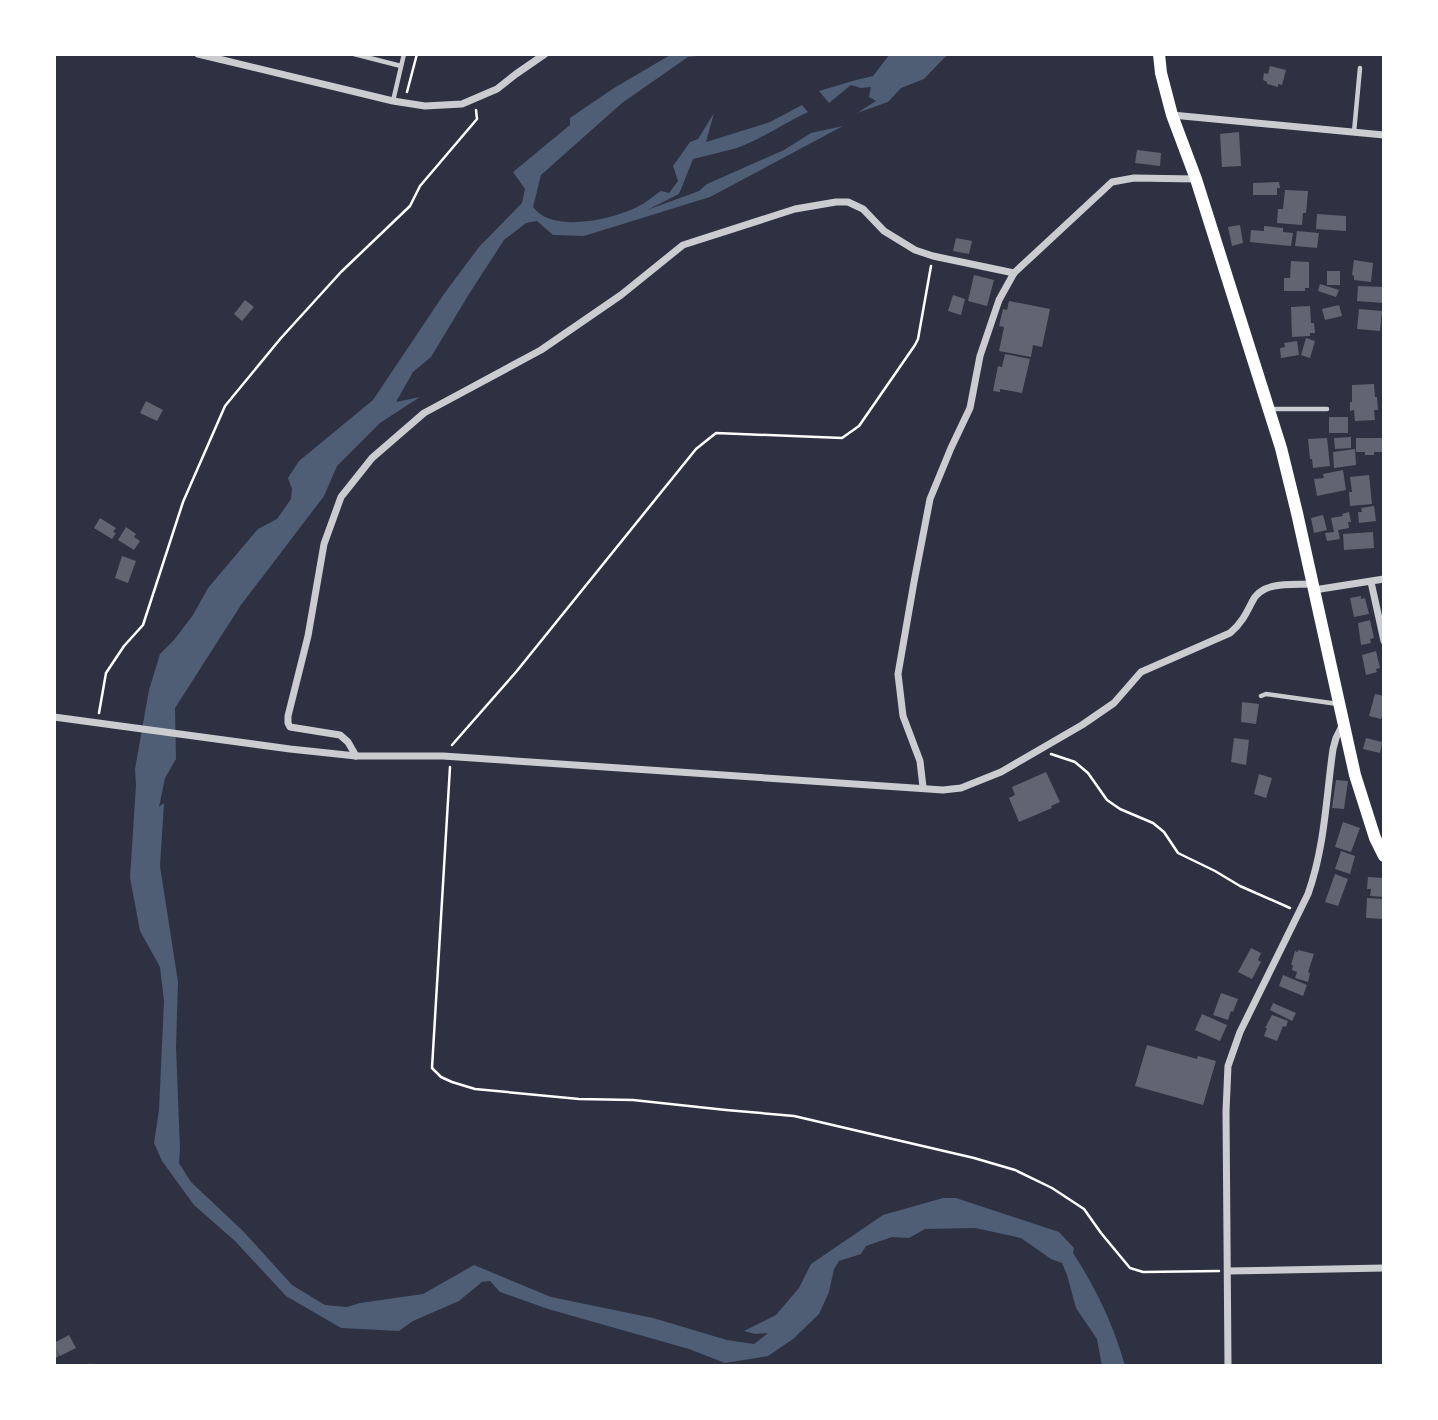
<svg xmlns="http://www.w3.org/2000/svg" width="1438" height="1420" font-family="'Varela Round',sans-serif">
<rect width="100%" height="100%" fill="#2d3142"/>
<g fill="#4f5d75">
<path d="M672 54H717L688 57 622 103 541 175 533 207C552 233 607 220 633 209 643 205 652 197 661 191L669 193 678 181 673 166 690 142 698 139 714 113 706 142 770 122 802 105 808 112C784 123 762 139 737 148 723 152 708 155 693 159L679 194 647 210 699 191 707 184 784 150 811 133 843 126 710 197 584 236 553 235 537 221 526 223 504 240 469 294 431 357 413 372 396 402 420 397 380 423 337 466 324 496 241 605 175 708 176 759 165 778 159 807 164 803 160 866 178 982 176 1047 180 1149 179 1163 191 1182 243 1231 292 1285 325 1305 347 1307 360 1303 423 1294 474 1265 551 1297 653 1318 727 1340 754 1344 768 1333 755 1334 744 1331 776 1315 799 1288 811 1264 883 1215 943 1198H956L1059 1232 1074 1248 1073 1253C1096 1288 1114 1326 1125 1366H1102L1097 1339 1076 1308 1067 1275 1062 1263 1051 1259 1021 1238 975 1228 925 1229 909 1238 892 1237 866 1246 861 1254 839 1261 834 1269 829 1292 819 1314 793 1339 768 1356 725 1363 689 1349 548 1309 500 1292 490 1281 482 1282 459 1301 413 1321 399 1331 341 1328 286 1296 235 1241 194 1205 162 1161 154 1143 159 1110 164 1001 160 967 140 931 130 878 136 785 135 769 149 690 160 654 174 640 193 615 208 588 258 529 277 519 291 499 292 489 288 478 299 461 373 400 444 294 479 247 522 203 525 189 513 172 570 125V118L614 88Z"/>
<path d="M890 54 905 56 907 54H950L944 58 924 79 901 88 888 102 857 113 876 101 869 97 871 87 861 88 851 85 829 103 819 91 856 80 873 76Z"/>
</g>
<g fill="#626471">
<path d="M1270 66 1286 70 1282 85 1278 84V87L1267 84V82L1263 80 1264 73 1268 74Z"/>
<path d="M1239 132 1241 166 1222 167 1220 134Z"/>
<path d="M1137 150 1161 153 1160 166 1135 163Z"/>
<path d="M1279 182 1280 188H1277V195H1253V183Z"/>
<path d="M1285 190 1308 191 1306 213H1303L1302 225 1277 223 1278 209H1283Z"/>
<path d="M1317 214 1346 216V231L1316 229Z"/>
<path d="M1240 225 1243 243 1232 246 1228 227Z"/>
<path d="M1264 226 1283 228V232L1293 233 1291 246 1250 242 1251 230 1264 231Z"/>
<path d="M1297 231 1319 233 1317 248 1295 246Z"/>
<path d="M956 238 972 241 969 254 953 251Z"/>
<path d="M1354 260 1373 263 1371 282 1354 280V276L1352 275Z"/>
<path d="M1291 261 1309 262V288H1305V291H1284V278H1290Z"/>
<rect x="1327" y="271" width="13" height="14"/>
<path d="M974 275 994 280 987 306 968 301Z"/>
<path d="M1320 284 1339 290 1336 297 1318 291Z"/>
<path d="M1358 286 1384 287V303L1357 301Z"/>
<path d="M953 295 965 299 961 315 948 311Z"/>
<path d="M245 300 254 307 242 321 234 314Z"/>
<path d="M1009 301 1050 309 1042 347 1033 345 1031 357 999 351 1004 327 999 326 1003 309 1007 310Z"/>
<path d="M1339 305 1342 316 1325 320 1322 309Z"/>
<path d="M1310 306 1311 323H1314L1315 333H1310V336L1292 337 1291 307Z"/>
<path d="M1359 309 1382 311 1380 331 1357 329Z"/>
<path d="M1306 338 1315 341 1310 358 1301 355Z"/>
<path d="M1297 341 1299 355 1281 358 1280 348 1285 347 1284 343Z"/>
<path d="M1005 354 1030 359 1022 393 1000 389V392L993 391 998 366 1002 367Z"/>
<path d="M1374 384 1375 397H1377L1378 410H1374L1375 420 1355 421 1354 410 1350 411V402H1352V385Z"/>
<path d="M146 401 163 410 157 421 140 413Z"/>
<rect x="1329" y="417" width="19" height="16"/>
<path d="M1351 437V448L1335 449 1334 438Z"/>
<path d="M1327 438 1330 466 1313 468 1312 459H1310L1308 439Z"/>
<path d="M1356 438H1383V452H1374V455H1365V452H1356Z"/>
<path d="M1355 449 1356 465 1334 468 1333 452Z"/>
<path d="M1343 470 1346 490 1317 496 1314 479 1324 478 1323 474Z"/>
<path d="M1369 475 1372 504 1350 506 1349 492H1352L1350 477Z"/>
<path d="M1374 506 1376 521 1359 523 1358 512H1362L1361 508Z"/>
<path d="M1349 512 1351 522H1348L1349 528 1338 530 1340 539 1327 541 1325 533 1334 532 1331 518 1343 516 1342 514Z"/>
<path d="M1323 515 1327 530 1314 533 1311 518Z"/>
<path d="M100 518 116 528 113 532 116 533 112 539 94 528Z"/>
<path d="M126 527 136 534 134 537 140 541 134 550 118 540Z"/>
<path d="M1373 532 1374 548 1344 550 1343 534Z"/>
<path d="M122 556 136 561 128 583 115 578Z"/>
<path d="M1361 596V599L1365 598 1369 614 1354 617 1350 598Z"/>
<path d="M1370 620 1374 638 1370 639 1371 643 1361 645 1358 623Z"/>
<path d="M1376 651 1380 668 1376 669 1377 672 1366 675 1362 655Z"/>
<path d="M1375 694 1384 696V710L1381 719 1369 716Z"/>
<path d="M1242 702 1259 704 1256 724 1241 722Z"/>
<path d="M1234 738 1249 740 1246 765 1231 762Z"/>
<path d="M1366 738 1382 742 1380 753 1363 749Z"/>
<path d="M1046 772 1060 802 1051 806 1052 808 1019 822 1009 798 1015 795 1012 787Z"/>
<path d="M1259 774 1272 778 1266 798 1254 794Z"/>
<path d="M1336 780 1348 781 1344 809 1332 808Z"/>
<path d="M1343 822 1360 828 1351 852 1335 847Z"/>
<path d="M1341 851 1355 856 1350 874 1335 869Z"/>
<path d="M1335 874 1348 879 1338 906 1325 902Z"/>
<path d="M1368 877 1384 878V897L1370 896 1371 889H1367Z"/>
<path d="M1367 898 1384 899V919L1366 918Z"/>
<path d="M1251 948 1261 953 1258 960 1261 962 1252 979 1238 972Z"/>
<path d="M1298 950 1314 954 1308 972 1310 973 1308 982 1295 978 1297 972 1292 970 1293 965H1291L1295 951 1298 952Z"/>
<path d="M1283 975 1307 985 1303 996 1279 986Z"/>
<path d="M1221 993 1238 999 1233 1012 1231 1011 1228 1020 1213 1015Z"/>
<path d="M1273 1003 1296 1013 1292 1021 1270 1010Z"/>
<path d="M1202 1014 1227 1025 1220 1041 1195 1030Z"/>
<path d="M1272 1015 1288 1021 1286 1027 1283 1026 1277 1041 1264 1036 1267 1028H1265Z"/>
<path d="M1147 1045 1197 1059 1198 1056 1216 1061 1203 1105 1135 1086Z"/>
<path d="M69 1335 76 1348 60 1356 56 1350 59 1356 54 1359V1345L56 1347 54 1343Z"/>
</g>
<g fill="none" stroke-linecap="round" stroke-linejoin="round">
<g stroke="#fff" stroke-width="2.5">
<path d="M407 92 417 54"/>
<path d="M99 713 106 673 124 646 143 625 183 502 225 406 281 338 341 272 410 206 420 186 477 119 476 110"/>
<path d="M452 745 516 672 696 449 716 433 842 438 859 426 915 345 918 339 931 266"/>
<path d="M1051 754 1075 762 1088 773 1107 800 1120 809 1153 823 1164 832 1178 853 1215 871 1240 886 1290 908"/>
<path d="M450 767 432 1068 441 1077 452 1082 475 1089 579 1099 633 1100 726 1110 794 1116 974 1158 1015 1170 1052 1188 1084 1209 1101 1233 1130 1268 1143 1272 1219 1271"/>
<path d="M88 1366 90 1365"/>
</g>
<g stroke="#caccd0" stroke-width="4.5">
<path d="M354 54 401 66"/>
<path d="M393 101 404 54"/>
<path d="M1354 132 1360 68"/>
<path d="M1270 409H1327"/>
<path d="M1261 696 1266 694 1338 704"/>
</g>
<g stroke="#caccd0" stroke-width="7">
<path d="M198 54 393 101 425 106 462 104 497 89 516 74 545 54"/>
<path d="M1172 115 1384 135"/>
<path d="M1371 582 1384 641"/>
<path d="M1314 590 1384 579"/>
<path d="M54 717 290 749 356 756H443L943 790 961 788 1001 772 1082 725 1114 703 1141 672 1230 633C1241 624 1246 614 1252 602 1262 580 1293 585 1313 584"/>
<path d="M356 756 348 742 340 735 290 727 288 723V716L308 636 324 544 341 497 372 458 424 413 541 350 621 295 683 245 795 209 836 202H848L863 209 884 231 915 250 933 256 1014 273"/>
<path d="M923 787 920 761 903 716 898 674 914 582 930 499 951 448 970 408 980 356 999 300 1014 273 1112 182 1134 178 1196 179"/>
<path d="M1228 1271 1384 1268"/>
<path d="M1228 1366 1226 1111 1228 1066 1240 1032 1308 894C1325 846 1326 798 1333 749L1336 738 1342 726"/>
</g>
<path stroke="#fff" stroke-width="12" d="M1159 54 1161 73 1172 115 1196 179 1281 448 1297 513 1355 775 1375 838 1384 856"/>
</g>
<rect width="1438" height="1420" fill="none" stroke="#ffffff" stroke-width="112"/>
</svg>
